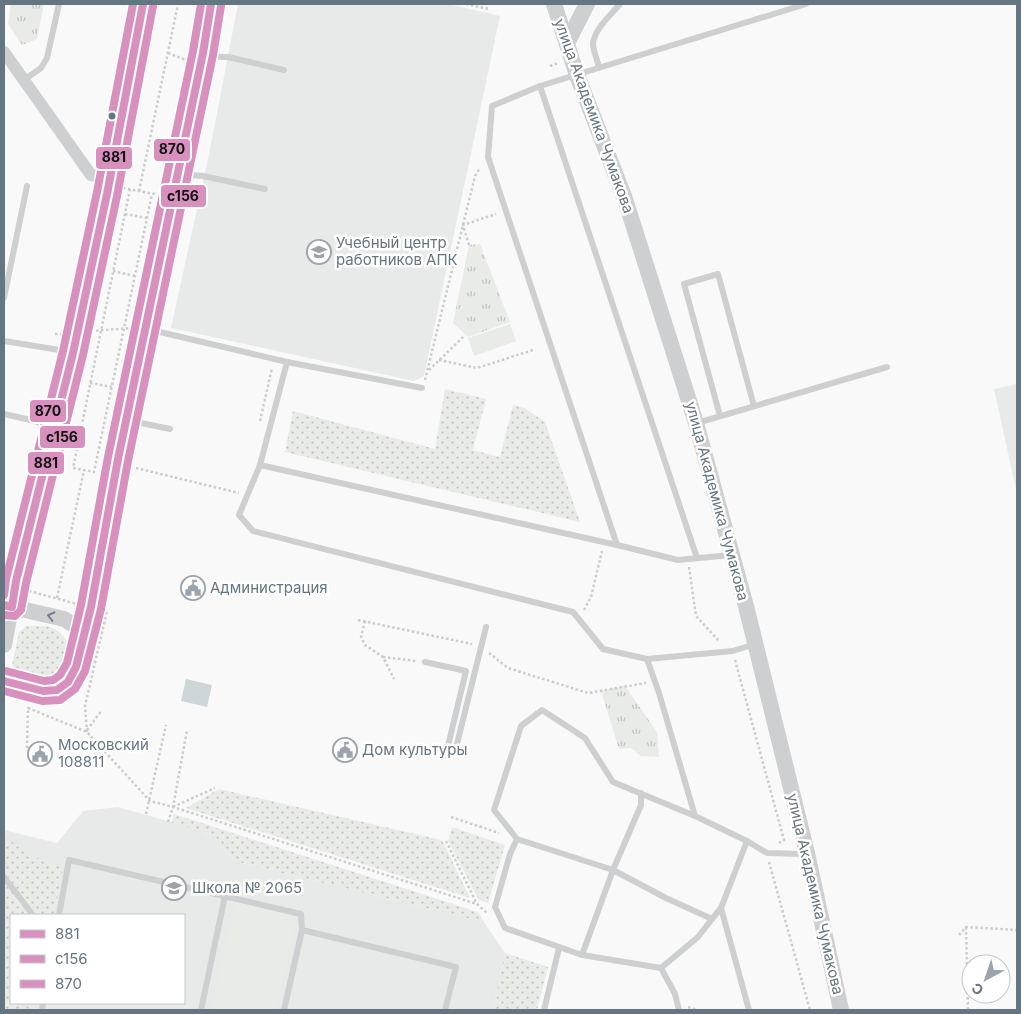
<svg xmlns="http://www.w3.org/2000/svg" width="1021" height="1014" font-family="Inter,sans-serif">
<defs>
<pattern id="grass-dots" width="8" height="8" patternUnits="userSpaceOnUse" patternTransform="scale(1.25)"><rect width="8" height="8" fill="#e8ebe6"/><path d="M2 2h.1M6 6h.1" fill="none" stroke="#c0c3c0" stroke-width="1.8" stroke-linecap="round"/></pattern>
<pattern id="park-tufts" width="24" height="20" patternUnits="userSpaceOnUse" patternTransform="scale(1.25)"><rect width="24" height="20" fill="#e8ebe6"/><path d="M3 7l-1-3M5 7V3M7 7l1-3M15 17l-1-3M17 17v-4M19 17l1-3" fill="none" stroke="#c0c3c0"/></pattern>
</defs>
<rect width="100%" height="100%" fill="#f9f9f9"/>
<g fill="#e8e9e9" fill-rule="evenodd">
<path d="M238 4H448L500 16 424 376 414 381 171 328 209 154Z"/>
<path d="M1017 384V494L994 389Z"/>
<path d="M118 807 203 831 234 861 484 922 505 953 493 1010H4V830L57 843 83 811ZM11 915H184V1003H11Z"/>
</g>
<g fill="url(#grass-dots)">
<path d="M445 389 486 399 473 450 500 457 513 405 524 408 545 422 580 522 285 452 293 411 435 449Z"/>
<path d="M26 626C48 626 58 624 69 645 65 660 64 673 50 682 36 680 20 678 12 665L19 632Z"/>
<path d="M219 789 442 840 470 898 186 808Z"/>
<path d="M174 814 478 912 484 922 234 861 203 831 172 823Z"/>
<path d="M452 827 505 845 488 903 479 900 448 841Z"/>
<path d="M4 836 30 855 63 868 54 915H11V1003H37L36 1010H4Z"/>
<path d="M505 953 548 967 537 1010H493Z"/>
</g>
<g fill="url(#park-tufts)">
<path d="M11 4H44L37 39 22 45 8 24Z"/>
<path d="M480 244 510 322 468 337 453 323 469 245Z"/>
<path d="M625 686 657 732 659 757 641 756 631 748 619 749 601 691Z"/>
</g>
<g fill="#e8ebe6">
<path d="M510 324 516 341 474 356 468 338Z"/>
<path d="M236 901 298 916 276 1010H211Z"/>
</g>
<path fill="#ced6d9" d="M186 679 212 685 207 707 181 701Z"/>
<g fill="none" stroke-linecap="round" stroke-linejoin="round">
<g stroke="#cbcccd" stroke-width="2.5" stroke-dasharray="2.5 2.5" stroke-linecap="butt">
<path d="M466 4 489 9"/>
<path d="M168 53 186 60"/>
<path d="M550 66 558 63"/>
<path d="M123 188 160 195"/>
<path d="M130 189 73 468 94 472 152 194"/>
<path d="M139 191 178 4"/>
<path d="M125 214 147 218"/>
<path d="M469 245 463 225 496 214"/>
<path d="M113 271 135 276"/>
<path d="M91 331 131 328"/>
<path d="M55 334H63"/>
<path d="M439 360 477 368 533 350"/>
<path d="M429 370 465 335"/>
<path d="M425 380 475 176 480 168"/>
<path d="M90 383 112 387"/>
<path d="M260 421 272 368"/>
<path d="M136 468 239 493"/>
<path d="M689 567 696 616 720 642"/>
<path d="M29 591 77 604"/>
<path d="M57 598 84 470"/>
<path d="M584 610 591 597 602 551"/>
<path d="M358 620 472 644"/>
<path d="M365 621 361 637 365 645 383 657 394 679"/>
<path d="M489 653 508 668 588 693 646 683"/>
<path d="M383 657 416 661"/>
<path d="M735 660 784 840 779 843"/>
<path d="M87 730 102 710"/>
<path d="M87 732 85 706 107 611 105 610"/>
<path d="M27 748 28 708 87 732 150 801 173 807 477 904 487 913"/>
<path d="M173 807 215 788"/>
<path d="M146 814 166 725"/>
<path d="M451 817 499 833"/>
<path d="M168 822 173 807 187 730"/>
<path d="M446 841 477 904"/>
<path d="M769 862 810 1010"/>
<path d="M966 927 968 1010"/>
<path d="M959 935 966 927 1017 930"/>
<path d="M688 1007 698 1010"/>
</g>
<g stroke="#cecfd0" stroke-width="6">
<path d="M203 53 221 57H228L284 70"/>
<path d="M599 68C598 61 593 51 593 44 594 29 611 15 620 4"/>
<path d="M24 80 41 68 47 58 59 4"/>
<path d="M540 86 697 558"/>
<path d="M178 174 203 176 265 189"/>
<path d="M4 298 27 186"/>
<path d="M147 329 287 362 260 465 239 515 253 531 573 612 603 649 647 659 733 651 755 644"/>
<path d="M4 341 72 352"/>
<path d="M287 362 422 388"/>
<path d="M4 414 35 421 53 429"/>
<path d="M720 416 684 284 718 274 754 406"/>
<path d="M127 420 170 429"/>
<path d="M697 423 887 367"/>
<path d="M260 465 617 545 678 560 731 555"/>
<path d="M617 545 488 157 492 106 540 86 806 4"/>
<path d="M647 659 659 693 695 816"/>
<path d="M425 662 466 671 448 746 456 748 486 627"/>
<path d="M641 793V805L613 870 517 839 494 810 521 726 542 710 585 738 613 782 695 816 747 841 767 853 802 854 807 853"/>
<path d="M517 839 510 854 495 907 505 928 582 955 613 870 666 898 712 919 721 908 747 841"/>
<path d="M4 877 33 915"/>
<path d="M721 908 749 1010"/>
<path d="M59 915 69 860 301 914 302 930 456 967 445 1010"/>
<path d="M582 955 661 968 698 937 712 919"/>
<path d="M661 968 675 994 679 1010"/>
<path d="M42 1010 43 1003"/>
<path d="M201 1010 225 896"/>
<path d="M284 1010 302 930"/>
<path d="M544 1010 559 948"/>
</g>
<path stroke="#cecfd0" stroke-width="12" d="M4 52 91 175 109 178"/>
<g stroke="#cecfd0" stroke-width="16">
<path d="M554 4 577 75 625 199 696 423 746 606 807 853 841 1010"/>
<path d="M567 43 587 4"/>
<path d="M4 605 64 619 77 627 83 637"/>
<path d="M4 645 16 581 73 353 107 194 143 4"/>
<path d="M4 681 43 691 57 690 68 682 76 667 91 607 118 459 203 53 211 4"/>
</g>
<defs>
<g id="bus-1">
<path d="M4 605 12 607 16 581 73 353 107 194 143 4"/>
<path d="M4 681 43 691 57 690 68 682 76 667 91 607 118 459 203 53 211 4"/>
</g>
<g id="bus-2">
<path d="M4 615 15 616 21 610 26 583 83 355 117 196 153 6"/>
<path d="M4 691 42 701 60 700 75 689 85 671 101 609 128 461 213 55 221 6"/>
</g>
<g id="bus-3">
<path d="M4 595 6 579 63 351 97 192 133 4"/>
<path d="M6 671 44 681 53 680 60 675 67 663 81 605 108 457 193 51 201 4"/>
</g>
</defs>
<use href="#bus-1" stroke="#fff" stroke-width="11"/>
<use href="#bus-2" stroke="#fff" stroke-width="11"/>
<use href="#bus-3" stroke="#fff" stroke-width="11"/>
<use href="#bus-1" stroke="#d891be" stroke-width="8"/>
<use href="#bus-2" stroke="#d891be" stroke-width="8"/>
<use href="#bus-3" stroke="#d891be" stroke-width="8"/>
</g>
<defs><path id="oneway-chevron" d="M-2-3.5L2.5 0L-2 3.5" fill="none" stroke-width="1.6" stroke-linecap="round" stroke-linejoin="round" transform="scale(1.25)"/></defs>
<use stroke="#707f8b" href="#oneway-chevron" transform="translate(51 616) rotate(-166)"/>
<defs>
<symbol id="school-ring" viewBox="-11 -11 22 22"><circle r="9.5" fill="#fff" stroke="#99a4ac" stroke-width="1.5"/><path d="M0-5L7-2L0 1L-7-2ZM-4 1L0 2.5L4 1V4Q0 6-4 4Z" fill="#99a4ac"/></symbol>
<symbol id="civic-ring" viewBox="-11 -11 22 22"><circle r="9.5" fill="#fff" stroke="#99a4ac" stroke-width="1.5"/><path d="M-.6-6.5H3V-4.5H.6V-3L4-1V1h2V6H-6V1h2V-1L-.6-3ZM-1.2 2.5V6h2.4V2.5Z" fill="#99a4ac"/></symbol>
</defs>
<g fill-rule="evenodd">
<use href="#school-ring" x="305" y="238" width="28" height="28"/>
<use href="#civic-ring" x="179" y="574" width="28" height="28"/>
<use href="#civic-ring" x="331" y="736" width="28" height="28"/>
<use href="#civic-ring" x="26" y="740" width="28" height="28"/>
<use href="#school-ring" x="160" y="874" width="28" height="28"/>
</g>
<circle fill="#657683" stroke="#fff" stroke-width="2" cx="112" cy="116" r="4.5"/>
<g text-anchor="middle" stroke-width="5" stroke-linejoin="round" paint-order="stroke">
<g font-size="15" fill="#657683" stroke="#fff">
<text transform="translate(594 116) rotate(70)" y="5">улица Академика Чумакова</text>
<text transform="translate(717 501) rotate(75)" y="5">улица Академика Чумакова</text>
<text transform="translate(815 894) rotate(77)" y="5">улица Академика Чумакова</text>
</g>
<g font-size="15" fill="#657683" stroke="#fff" text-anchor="start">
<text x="336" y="248">Учебный центр<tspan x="336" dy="17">работников АПК</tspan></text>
<text x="210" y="593">Администрация</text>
<text x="58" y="750">Московский<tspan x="58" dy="17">108811</tspan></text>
<text x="362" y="755">Дом культуры</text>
<text x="192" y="893">Школа № 2065</text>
</g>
</g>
<g stroke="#fff" stroke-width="2">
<rect x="153" y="138" width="38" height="24" rx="5" fill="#d891be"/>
<rect x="95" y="146" width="38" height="24" rx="5" fill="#d891be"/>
<rect x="160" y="184" width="47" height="24" rx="5" fill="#d891be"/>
<rect x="29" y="399" width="38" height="24" rx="5" fill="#d891be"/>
<rect x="39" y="425" width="47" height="24" rx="5" fill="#d891be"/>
<rect x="27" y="451" width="38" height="24" rx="5" fill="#d891be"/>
</g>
<g font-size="14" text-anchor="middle" font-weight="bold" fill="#111">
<text x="172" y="154">870</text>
<text x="114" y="162">881</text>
<text x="183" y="201">с156</text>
<text x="48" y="416">870</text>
<text x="62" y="442">с156</text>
<text x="46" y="468">881</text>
</g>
<rect width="1021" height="1014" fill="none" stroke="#657683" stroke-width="10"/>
<rect x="10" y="914" width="175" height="90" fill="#ffffff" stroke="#c1c8cd"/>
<rect x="20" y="930" width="25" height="8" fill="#d891be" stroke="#c1c8cd"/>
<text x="55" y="939" font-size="15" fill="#657683">881</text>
<rect x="20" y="955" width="25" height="8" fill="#d891be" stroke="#c1c8cd"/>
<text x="55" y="964" font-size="15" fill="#657683">с156</text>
<rect x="20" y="980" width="25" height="8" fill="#d891be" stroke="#c1c8cd"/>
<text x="55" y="989" font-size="15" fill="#657683">870</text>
<g transform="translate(986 979) rotate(220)"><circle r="24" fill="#ffffff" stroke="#c1c8cd"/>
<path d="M0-4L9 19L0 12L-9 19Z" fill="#99a4ac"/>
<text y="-8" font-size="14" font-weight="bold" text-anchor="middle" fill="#657683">С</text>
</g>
</svg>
